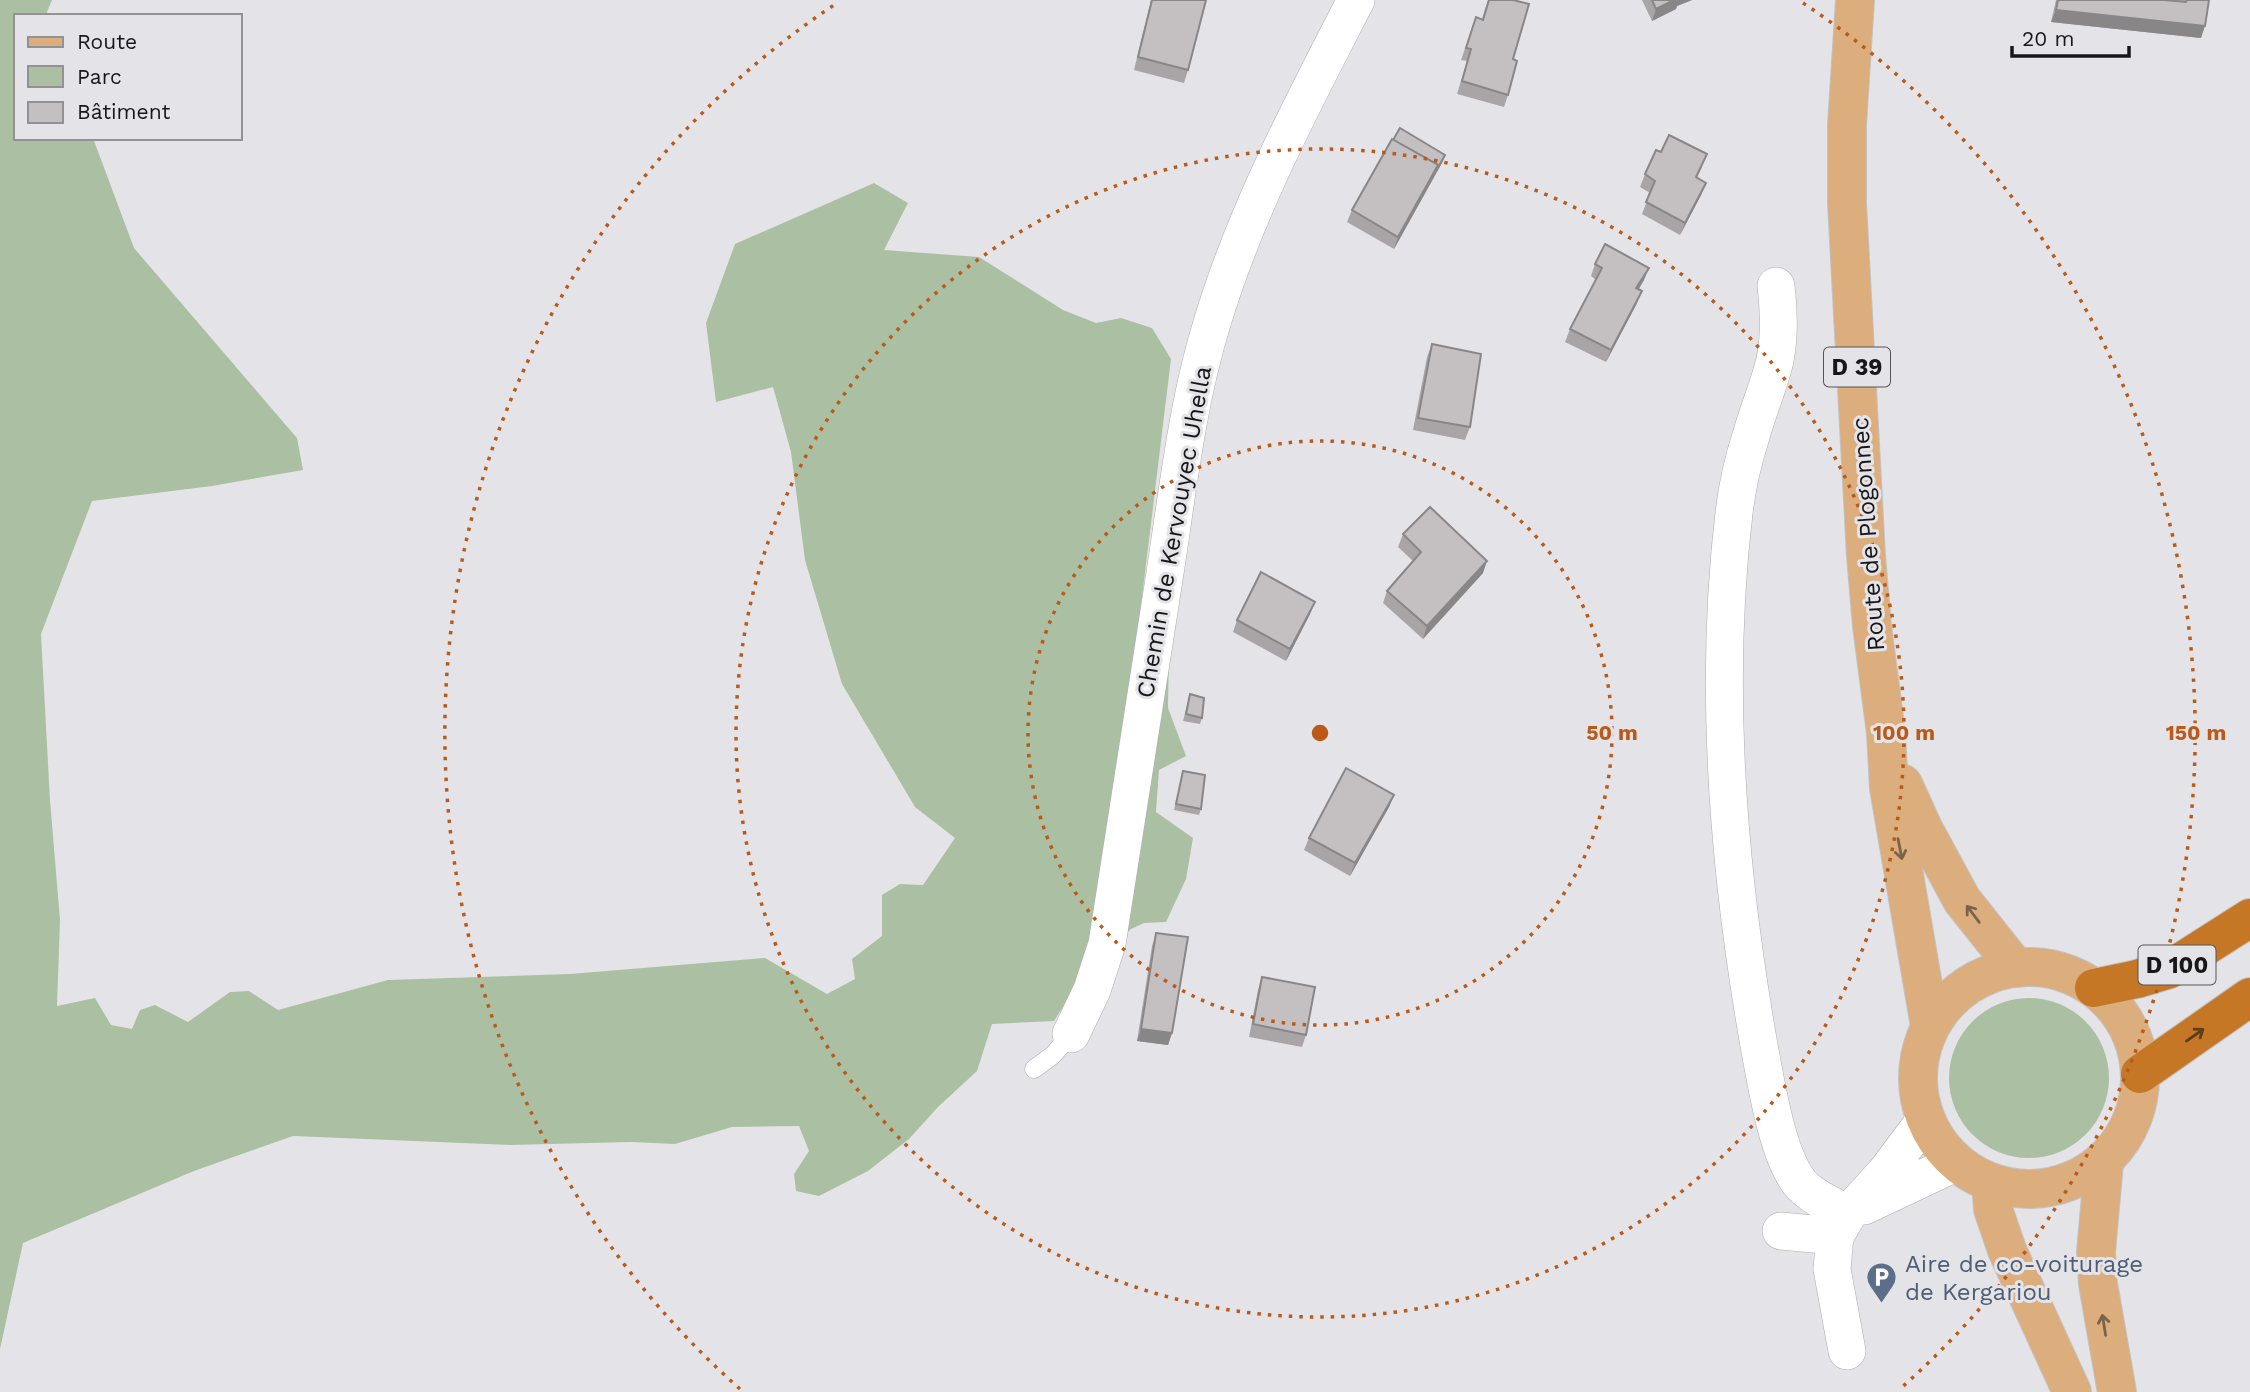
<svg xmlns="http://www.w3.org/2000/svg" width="2250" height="1392" font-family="'Work Sans',sans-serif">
<rect width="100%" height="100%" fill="#e4e4e8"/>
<g fill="#abc0a2">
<path d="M0 0H52L47 12 48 16H16V138H93L134 248 297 438 303 470 212 486 92 501 41 634 50 800 60 920 57 1006 95 998 111 1025 132 1029 140 1010 155 1005 188 1022 230 992 249 991 278 1010 388 980 570 974 765 958 827 994 855 979 852 959 882 936V895L900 884 923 885 955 838 915 807 842 684 805 560 791 452 773 387 716 402 706 323 735 244 874 183 908 203 884 250 979 257 1063 310 1096 323 1121 318 1152 328 1171 359 1139 622 1169 651 1168 708 1186 756 1159 770 1156 812 1193 838 1186 879 1166 922 1144 923 1131 929 1112 948 1091 963 1054 1021 992 1024 977 1071 938 1107 909 1139 868 1171 819 1196 796 1191 794 1174 809 1151 799 1126 732 1127 675 1144 631 1142 510 1145 293 1136 194 1171 23 1243 0 1349Z"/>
<circle cx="2029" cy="1078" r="80"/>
</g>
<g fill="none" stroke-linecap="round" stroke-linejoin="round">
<defs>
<path id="lane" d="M1034 1069 1053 1055 1071 1034"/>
<g id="street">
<path d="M1776 286C1779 311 1780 335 1775 360 1769 386 1758 410 1751 436 1743 461 1737 487 1734 513 1713 688 1729 878 1760 1051 1767 1087 1777 1153 1799 1182 1811 1197 1832 1205 1848 1214"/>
<path d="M1071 1034 1092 990 1107 944C1127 820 1146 696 1165 573 1178 489 1187 404 1212 323 1246 210 1302 105 1356 0"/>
<path d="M1864 1206 1955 1163"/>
<path d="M1781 1231 1835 1236"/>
<path d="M1847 1351 1832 1269 1835 1236 1848 1214 1886 1172 1925 1120"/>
</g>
<g id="primary">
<path d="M1855 0 1847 125V203L1866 556 1872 626 1886 733 1889 788 1930 1026"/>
<path d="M1903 784 1923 828 1962 900 2016 968"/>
<circle cx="2029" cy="1078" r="111"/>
<path d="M2104 1162 2096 1252 2098 1284 2117 1392"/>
<path d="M1991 1183 1993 1209 2007 1250 2072 1392"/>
</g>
<g id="highway">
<path d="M2094 988 2137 979 2170 969 2250 918"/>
<path d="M2140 1074 2250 997"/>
</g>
</defs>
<use href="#lane" stroke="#adadb0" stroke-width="19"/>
<use href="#street" stroke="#adadb0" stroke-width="38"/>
<use href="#primary" stroke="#c3c3c3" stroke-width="40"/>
<use href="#highway" stroke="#c3c3c3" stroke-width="40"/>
<use href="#lane" stroke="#fff" stroke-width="18"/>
<use href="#street" stroke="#fff" stroke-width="37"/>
<use href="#primary" stroke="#dcad7d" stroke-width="38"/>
<use href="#highway" stroke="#c57726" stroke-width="38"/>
</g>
<g fill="#a9a5a7">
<path d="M1151 0H1206L1188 70 1184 83 1134 70Z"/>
<path d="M1488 0 1513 59 1508 95 1504 107 1457 94 1467 61 1461 60 1476 17 1482 19Z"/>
<path d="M1642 0H1692L1677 6 1676 9 1652 21Z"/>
<path d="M2056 0H2209L2201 38 2051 22Z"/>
<path d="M1393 140 1443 161 1394 249 1347 222 1352 210Z"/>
<path d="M1702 167 1697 178 1706 183 1701 195 1680 235 1642 214 1650 193 1640 187 1645 174Z"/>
<path d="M1595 264 1644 280 1638 289 1637 303 1606 362 1565 342 1570 329 1596 280 1591 276Z"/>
<path d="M1432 344 1470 427 1465 440 1413 430 1427 357Z"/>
<path d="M1403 534 1483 573 1423 639 1383 603 1387 591 1413 561 1398 547Z"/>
<path d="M1310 614 1286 661 1233 632 1237 620Z"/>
<path d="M1190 694 1202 718 1200 724 1183 721Z"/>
<path d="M1183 771 1201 809 1199 815 1174 810Z"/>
<path d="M1394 795 1389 807 1350 876 1304 850 1309 838Z"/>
<path d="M1156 933 1172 1033 1168 1045 1137 1041 1152 946Z"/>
<path d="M1262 977 1306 1035 1302 1047 1249 1037 1258 990Z"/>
</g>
<g fill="#898688">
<path d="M1674 0H1692L1677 6 1676 9 1652 21 1656 9Z"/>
<path d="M2056 10 2205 26 2201 38 2051 22Z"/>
<path d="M1445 155 1443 161 1394 249 1398 237 1438 165Z"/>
<path d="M1706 183 1701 195 1680 235 1685 223Z"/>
<path d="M1649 268 1644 280 1632 301 1636 288Z"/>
<path d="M1642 291 1637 303 1606 362 1611 350Z"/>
<path d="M1487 561 1483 573 1423 639 1427 626Z"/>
<path d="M1315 602 1310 614 1286 661 1290 649Z"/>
<path d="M1394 795 1389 807 1350 876 1355 863Z"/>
<path d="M1141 1029 1172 1033 1168 1045 1137 1041Z"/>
</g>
<g fill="#c4c0c2" stroke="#898688" stroke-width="2">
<path d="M1152 0H1206L1188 70 1138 57Z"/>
<path d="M1489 0H1513L1529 4 1513 59 1517 61 1508 95 1462 81 1471 49 1466 48 1476 17 1483 20Z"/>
<path d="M1652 0H1674L1656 9Z"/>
<path d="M2058 0H2164L2186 2 2187 0H2209L2205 26 2056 10Z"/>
<path d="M1400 128 1445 155 1436 171 1438 165 1393 140Z"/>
<path d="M1669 135 1707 154 1696 177 1706 183 1685 223 1646 202 1655 181 1645 174 1656 150 1661 152Z"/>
<path d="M1392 139 1438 165 1398 237 1352 210Z"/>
<path d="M1605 244 1649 268 1636 288 1642 291 1611 350 1570 329 1602 268 1595 264Z"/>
<path d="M1432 344 1481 354 1470 427 1418 418Z"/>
<path d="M1430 507 1487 561 1427 626 1387 591 1421 552 1403 534Z"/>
<path d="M1261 572 1315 602 1290 649 1237 620Z"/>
<path d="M1190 694 1204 698 1202 718 1186 714Z"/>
<path d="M1346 768 1394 795 1355 863 1309 838Z"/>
<path d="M1183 771 1205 775 1201 809 1176 804Z"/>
<path d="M1156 933 1188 937 1172 1033 1141 1029Z"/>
<path d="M1262 977 1315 987 1306 1035 1253 1024Z"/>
</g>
<defs><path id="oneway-shaft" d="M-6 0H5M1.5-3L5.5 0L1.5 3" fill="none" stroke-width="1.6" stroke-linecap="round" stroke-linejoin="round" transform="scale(1.75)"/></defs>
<g stroke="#7a624b">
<use href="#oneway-shaft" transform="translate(1900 849) rotate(79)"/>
<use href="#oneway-shaft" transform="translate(1973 914) rotate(-127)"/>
<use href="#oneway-shaft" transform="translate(2104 1325) rotate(-99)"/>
</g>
<use stroke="#5d3d1e" href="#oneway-shaft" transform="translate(2195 1035) rotate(-35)"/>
<g fill="none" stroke="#bb5a18" stroke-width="3.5" stroke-dasharray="3.5 7">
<circle cx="1320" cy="733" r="292"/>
<circle cx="1320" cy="733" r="584"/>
<path d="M740 1389A876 876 0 0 1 837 3M1803 3A876 876 0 0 1 1900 1389"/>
</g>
<defs>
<symbol id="parking-pin" viewBox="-11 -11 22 30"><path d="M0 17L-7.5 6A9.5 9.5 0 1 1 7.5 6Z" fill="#5c6f8a" stroke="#e4e4e8"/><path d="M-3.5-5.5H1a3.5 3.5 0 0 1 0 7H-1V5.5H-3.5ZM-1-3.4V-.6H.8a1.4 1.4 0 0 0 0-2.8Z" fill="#fff"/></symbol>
</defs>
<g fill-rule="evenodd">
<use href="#parking-pin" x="1864" y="1260" width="35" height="47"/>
</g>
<g text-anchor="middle" stroke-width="6" stroke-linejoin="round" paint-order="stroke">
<g fill="#e4e4e8" stroke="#545457" stroke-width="2">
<rect x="1824" y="347.5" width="66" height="39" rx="5"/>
<rect x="2138.5" y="945.5" width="77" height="39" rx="5"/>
</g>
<g font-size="23" font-weight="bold" fill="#171719">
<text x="1857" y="375">D 39</text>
<text x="2177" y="973">D 100</text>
</g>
<g font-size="24" fill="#171719" stroke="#e4e4e8">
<text transform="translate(1174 532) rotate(-80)" y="8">Chemin de Kervouyec Uhella</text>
<text transform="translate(1868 534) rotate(-94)" y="8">Route de Plogonnec</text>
</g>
<g font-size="24" fill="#4e5e75" stroke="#e4e4e8" text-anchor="start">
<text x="1905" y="1272">Aire de co-voiturage<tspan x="1905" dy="28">de Kergariou</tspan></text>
</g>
</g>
<circle cx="1320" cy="733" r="10" fill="#bb5a18" stroke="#e4e4e8" stroke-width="3.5"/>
<g font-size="21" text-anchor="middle" font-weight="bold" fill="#bb5a18" stroke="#e4e4e8" stroke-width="6" stroke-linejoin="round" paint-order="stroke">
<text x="1612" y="740">50 m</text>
<text x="1904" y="740">100 m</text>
<text x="2196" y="740">150 m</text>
</g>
<rect x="14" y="14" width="228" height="126" fill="#e4e4e8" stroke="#929295" stroke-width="2"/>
<rect x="28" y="37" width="35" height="10" fill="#dcad7d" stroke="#929295" stroke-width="2"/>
<text x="77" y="49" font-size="21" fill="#171719">Route</text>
<rect x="28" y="66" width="35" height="21" fill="#abc0a2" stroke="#929295" stroke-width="2"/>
<text x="77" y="84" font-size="21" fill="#171719">Parc</text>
<rect x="28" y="102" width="35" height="21" fill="#c4c0c2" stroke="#929295" stroke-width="2"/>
<text x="77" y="119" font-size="21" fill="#171719">Bâtiment</text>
<path d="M2012 46v10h117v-10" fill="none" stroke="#171719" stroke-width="3.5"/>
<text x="2022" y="46" font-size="21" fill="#171719" stroke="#e4e4e8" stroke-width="5" paint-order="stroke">20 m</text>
</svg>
